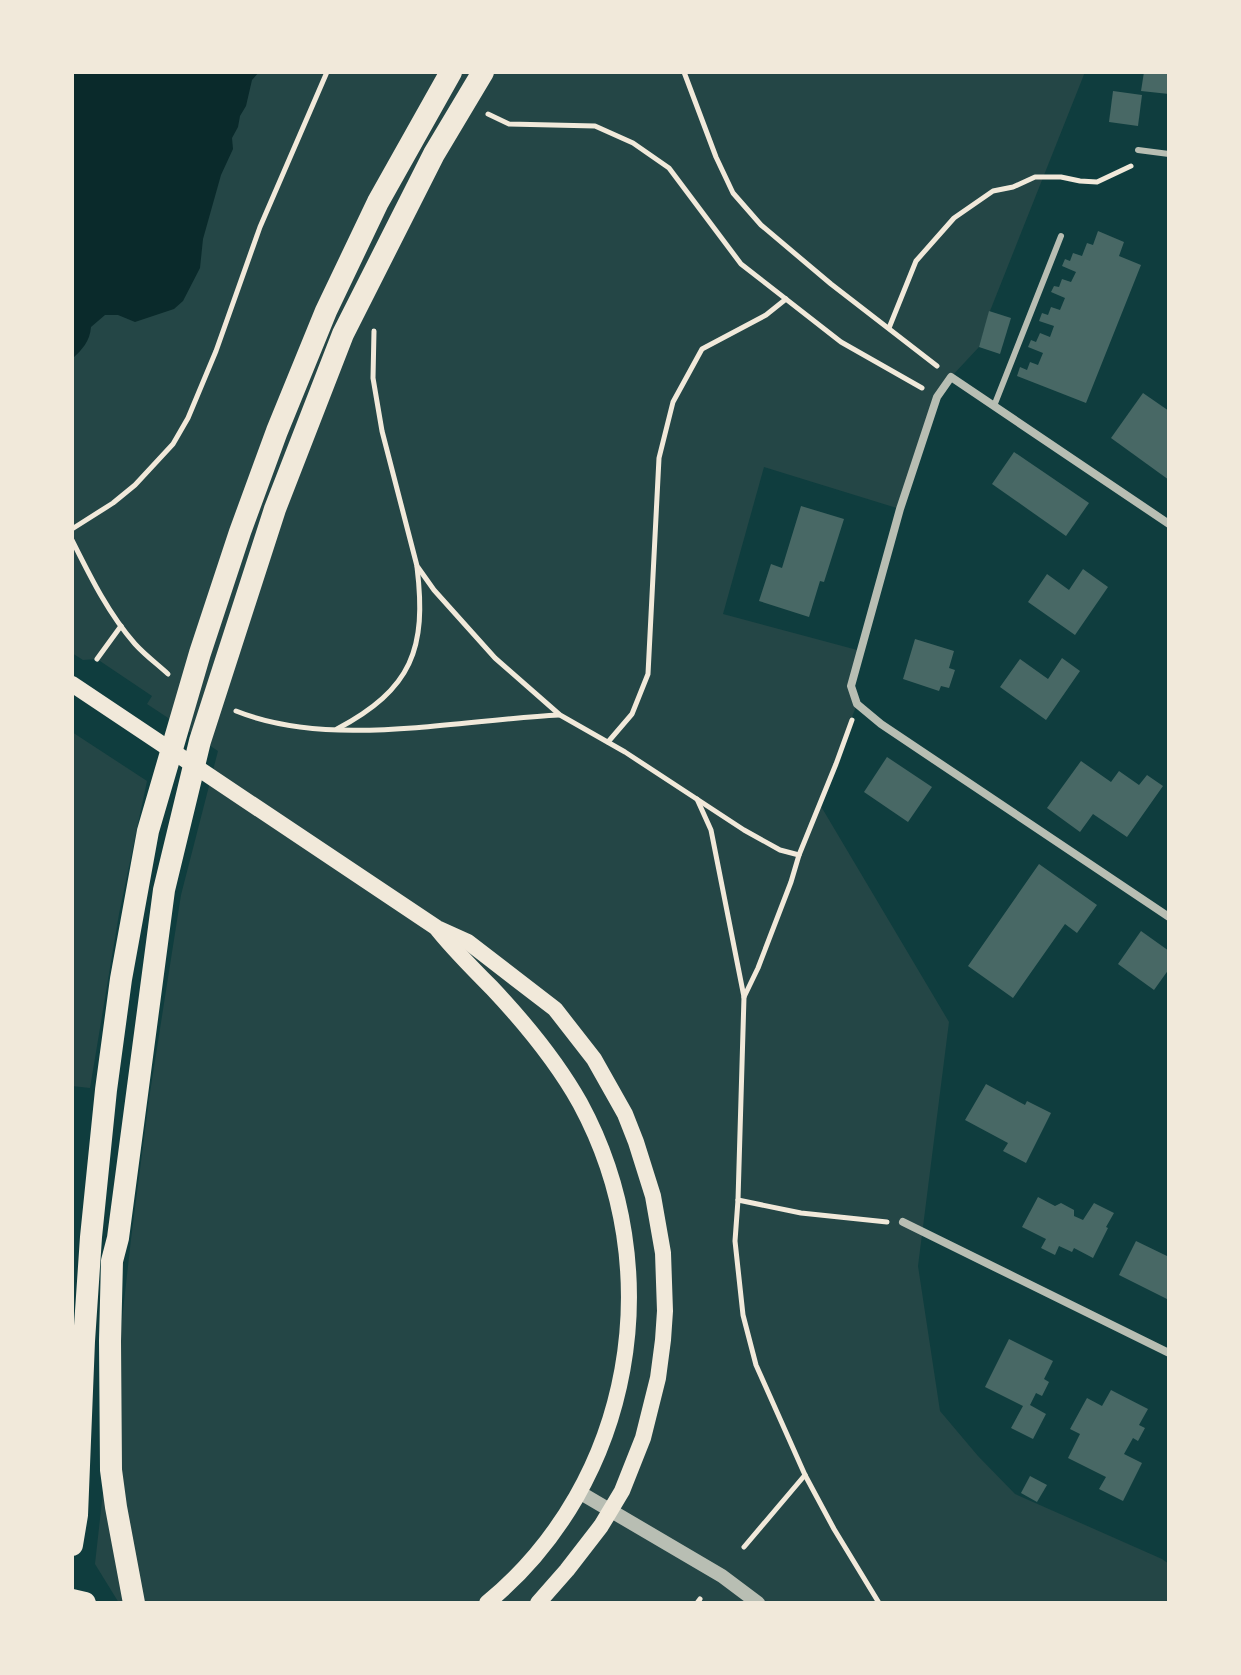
<svg xmlns="http://www.w3.org/2000/svg" width="1241" height="1675" font-family="'Sofia Sans Condensed',sans-serif">
<rect width="100%" height="100%" fill="#0f3d3e"/>
<g fill="#244646">
<path d="M72 72H1085L990 311 979 347 951 377 937 397 900 509 764 467 723 614 861 651 851 686 857 704 819 803 949 1022 918 1266 940 1411 978 1456 1015 1494 1162 1559 1169 1564V1603H119L95 1564 131 1239 149 1099 181 895 218 751 147 704 152 696 97 659 83 660 72 653Z"/>
<path d="M72 732 147 781 119 914 90 1088 72 1086Z"/>
</g>
<path fill="#0a2a2b" d="M72 72H259L252 80 246 106 240 116 238 127 232 138 233 149 221 175 203 239 200 268 183 301 174 309 135 322 118 315H105L91 327C90 341 82 350 72 359Z"/>
<g fill="#486865">
<path d="M1144 72H1169V94L1141 91Z"/>
<path d="M1113 91 1142 95 1138 126 1109 122Z"/>
<path d="M1098 231 1124 242 1119 256 1141 265 1086 403 1017 376 1020 367 1027 370 1030 362 1038 365 1043 353 1028 347 1031 340 1036 342 1040 333 1050 337 1054 326 1039 321 1042 313 1048 315 1051 307 1060 310 1065 298 1051 292 1054 286 1059 287 1062 279 1071 282 1076 272 1062 266 1065 259 1070 261 1073 253 1082 256 1087 243 1093 245Z"/>
<path d="M989 311 1011 318 1000 354 979 347Z"/>
<path d="M1143 393 1169 411V480L1111 438Z"/>
<path d="M1014 452 1089 503 1066 536 992 484Z"/>
<path d="M801 506 844 519 824 582 820 581 809 617 759 601 771 564 782 568Z"/>
<path d="M1083 569 1108 587 1075 635 1028 602 1047 574 1069 590Z"/>
<path d="M915 639 954 651 949 668 955 670 949 688 941 686 939 691 903 679Z"/>
<path d="M1062 658 1080 671 1046 720 1000 687 1020 659 1048 679Z"/>
<path d="M887 757 932 787 908 822 864 792Z"/>
<path d="M1081 761 1111 782 1119 771 1139 785 1147 775 1163 786 1127 837 1093 814 1080 832 1047 808Z"/>
<path d="M1039 864 1097 905 1077 933 1065 924 1013 998 968 966Z"/>
<path d="M1141 931 1169 951V969L1154 990 1118 964Z"/>
<path d="M986 1084 1025 1105 1027 1101 1051 1113 1026 1163 1003 1151 1008 1143 965 1120Z"/>
<path d="M1038 1197 1055 1206 1061 1203 1074 1210V1216L1083 1220 1094 1203 1114 1213 1106 1227 1108 1228 1093 1258 1074 1248 1072 1252 1059 1246 1055 1255 1041 1248 1046 1239 1022 1227Z"/>
<path d="M1136 1241 1167 1256 1169 1252V1300L1119 1275Z"/>
<path d="M1009 1339 1053 1361 1044 1379 1049 1382 1042 1396 1036 1393 1030 1405 1046 1414 1033 1439 1011 1428 1023 1406 985 1387Z"/>
<path d="M1111 1390 1148 1409 1139 1425 1145 1428 1138 1441 1133 1438 1124 1454 1142 1463 1123 1501 1099 1489 1106 1477 1068 1458 1080 1434 1070 1429 1087 1398 1102 1406Z"/>
<path d="M1030 1476 1047 1485 1037 1502 1021 1493Z"/>
</g>
<g fill="none" stroke-linecap="round" stroke-linejoin="round">
<g stroke="#f1e9da" stroke-width="5">
<path d="M684 72 716 157 733 193 761 225 831 284 937 366"/>
<path d="M488 114 509 124 595 126 633 143 669 168 741 264 841 342 922 388"/>
<path d="M889 328 916 261 954 218 993 191 1013 187 1035 177H1061L1080 181 1097 182 1131 166"/>
<path d="M374 331 373 378 382 431 417 566 434 590 495 658 560 715 625 752 744 830 780 850 799 855"/>
<path d="M72 529 113 503 135 485 173 444 188 418 216 351 260 227 327 72"/>
<path d="M72 540C90 576 108 613 135 644 145 655 157 664 168 674"/>
<path d="M97 659 121 626"/>
<path d="M236 711C331 749 458 720 559 715"/>
<path d="M337 729C412 689 427 649 417 567"/>
<path d="M608 742 632 714 648 674 659 458 673 402 702 349 766 315 786 299"/>
<path d="M697 799 711 830 744 997 738 1200 735 1241 743 1315 756 1365 805 1475 834 1529 879 1603"/>
<path d="M744 997 758 968 791 882 799 855 836 764 852 720"/>
<path d="M738 1200 801 1213 887 1222"/>
<path d="M744 1547 805 1475"/>
<path d="M697 1603 700 1599"/>
</g>
<g stroke="#b8beb3" stroke-width="6">
<path d="M1138 150 1169 154"/>
<path d="M994 406 1061 236"/>
</g>
<g stroke="#b8beb3" stroke-width="8">
<path d="M1169 524 951 377 937 397 900 509 851 686 857 704 881 724 1169 917"/>
<path d="M903 1222 1169 1353"/>
</g>
<path stroke="#b8beb3" stroke-width="14" d="M579 1492 722 1576 758 1603"/>
<g stroke="#f1e9da" stroke-width="16">
<path d="M72 684 437 928 468 942 555 1009 594 1059 625 1114 636 1142 653 1196 663 1253 665 1311 663 1340 658 1378 643 1438 622 1491 601 1526 567 1570 538 1603"/>
<path d="M438 930C455 951 473 969 492 988 524 1022 557 1062 580 1103 670 1269 634 1482 487 1603"/>
</g>
<g stroke="#f1e9da" stroke-width="22">
<path d="M72 1545 77 1515 84 1341 91 1237 106 1090 121 979 148 831 200 653 240 532 277 431 326 311 378 202 451 72"/>
<path d="M72 1600 85 1603"/>
<path d="M134 1603 116 1507 111 1470 110 1341 112 1261 118 1238 164 890 200 741 275 509 343 334 434 154 483 72"/>
</g>
</g>
<rect width="1241" height="1675" fill="none" stroke="#f1e9da" stroke-width="148"/>
</svg>
